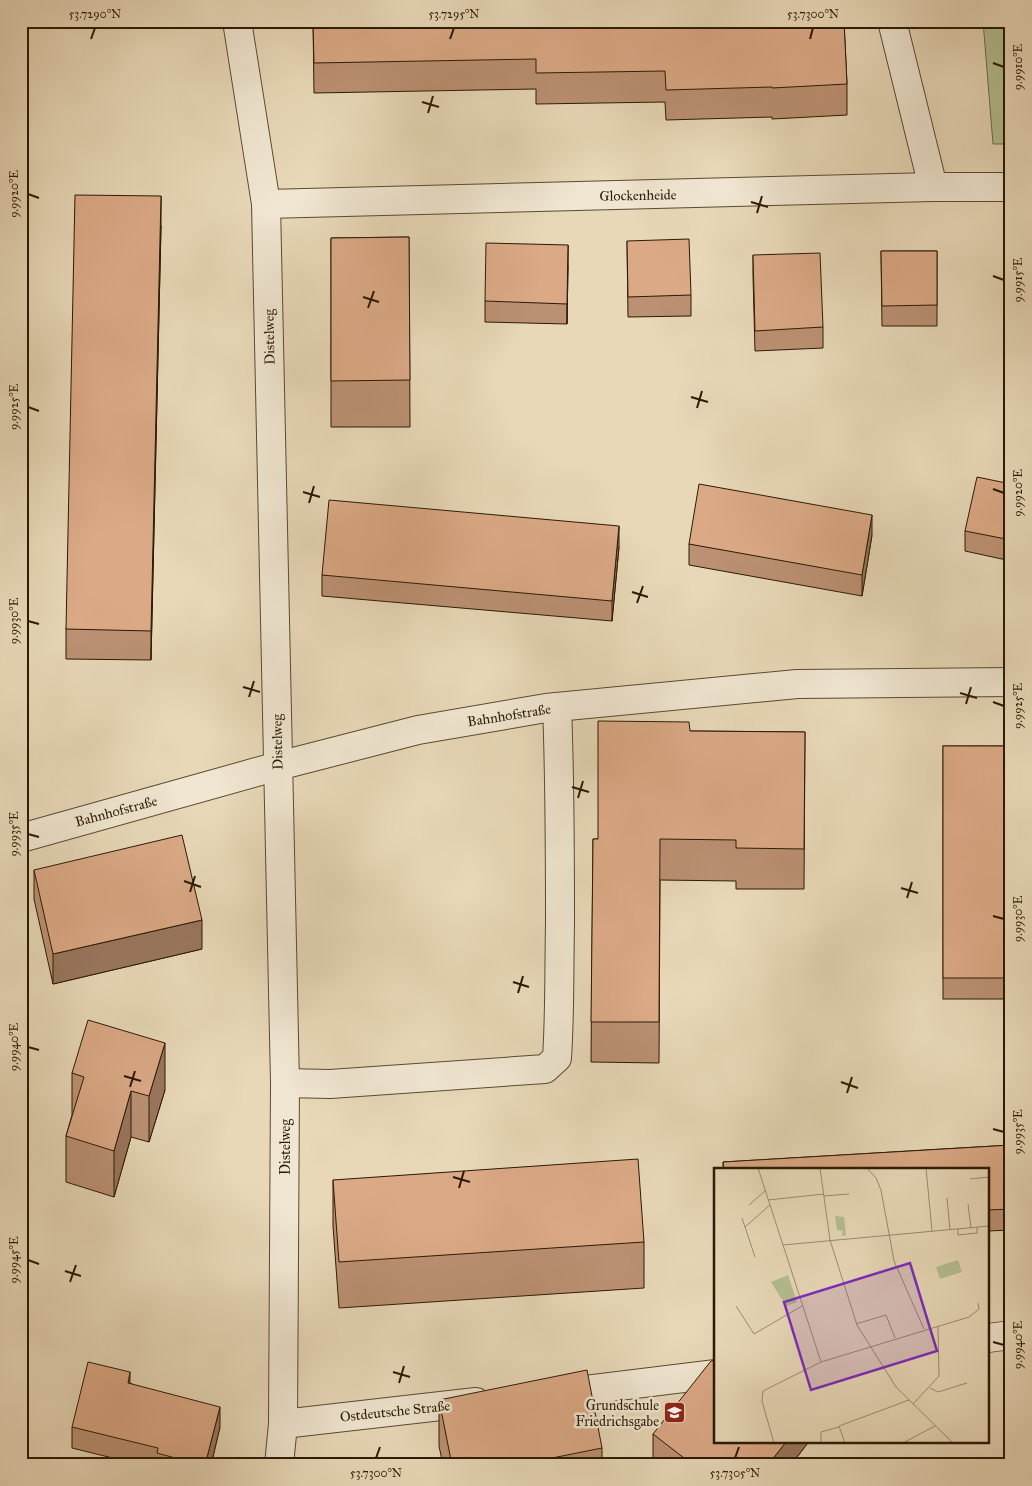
<svg xmlns="http://www.w3.org/2000/svg" width="1032" height="1486" font-family="'IM FELL Great Primer',serif">
<rect width="100%" height="100%" fill="#e8d8b8"/>
<filter id="stains"><feTurbulence type="fractalNoise" baseFrequency=".004" numOctaves="4"/><feColorMatrix values="0 0 0 0 .2 0 0 0 0 .09 0 0 0 0 .02 0 0 0 .5 -.17"/></filter>
<radialGradient id="worn" r=".72"><stop offset=".6" stop-color="#630" stop-opacity="0"/><stop offset="1" stop-color="#630" stop-opacity=".3"/></radialGradient>
<path fill="#b4bf90" stroke="#6f6c4a" d="M983 21H1011V144H993Z"/>
<g fill="none" stroke-linecap="round" stroke-linejoin="round">
<defs>
<g id="minor">
<path d="M237 21 266 204 285 1083 283 1424 279 1465"/>
<path d="M892 21 933 187"/>
<path d="M266 204 933 187H1011"/>
<path d="M21 838 278 766 418 730 546 708 797 684 1011 682"/>
<path d="M285 1083 330 1084 545 1069 557 1058C560 1013 559 969 560 924 560 852 560 780 557 707"/>
<path d="M988 1338 1011 1335"/>
<path d="M553 1394 716 1374"/>
<path d="M283 1424 476 1402"/>
</g>
</defs>
<use href="#minor" stroke="#5a4a30" stroke-width="30"/>
<use href="#minor" stroke="#f0e6d1" stroke-width="28"/>
</g>
<g fill="#bc9173" stroke="#2a1a03">
<path d="M313 21H844L847 84V115L772 119V117L666 120 665 102 536 104V89L314 93Z"/>
<path d="M161 226 151 660 66 659V629Z"/>
<path d="M409 237 410 427H331V238Z"/>
<path d="M627 241 691 295V316L628 317Z"/>
<path d="M881 251H937V326H882Z"/>
<path d="M753 255 823 327V348L755 351 753 276Z"/>
<path d="M568 265 567 324 485 322V301Z"/>
<path d="M1011 484V561L965 551V531Z"/>
<path d="M872 535 862 596 689 565V544Z"/>
<path d="M619 547 612 621 322 596V575Z"/>
<path d="M690 731 805 732 804 889H736V881L660 880 659 1063 591 1062 593 839H598Z"/>
<rect x="943" y="746" width="65" height="253"/>
<path d="M34 870 202 949 53 984 34 899Z"/>
<path d="M72 1073 165 1090 149 1142 131 1137 114 1197 66 1182V1136L72 1115Z"/>
<path d="M1011 1145V1230L988 1231V1170H723V1162Z"/>
<path d="M333 1180 644 1242V1288L339 1308 333 1226Z"/>
<path d="M130 1383 220 1427 211 1465H141L72 1448V1427Z"/>
<path d="M439 1400 602 1448V1465H443L439 1446Z"/>
<path d="M653 1434 807 1442V1444L791 1465H655L653 1463Z"/>
</g>
<g fill="#99765e" stroke="#2a1a03">
<path d="M161 196V226L151 660V631Z"/>
<path d="M568 245V265L567 324V304Z"/>
<path d="M872 515V535L862 596V575Z"/>
<path d="M619 526V547L612 621V601Z"/>
<path d="M202 920V949L53 984V954Z"/>
<path d="M165 1043V1090L149 1142V1096Z"/>
<path d="M131 1091V1137L114 1197V1151Z"/>
<path d="M130 1372V1393L128 1383Z"/>
<path d="M220 1407V1427L211 1465H205Z"/>
<path d="M786 1442H807V1444L791 1465H768Z"/>
</g>
<g fill="#dba986" stroke="#2a1a03">
<path d="M313 21H844L847 84 772 88V87L666 90 665 71 536 73V59L314 63Z"/>
<path d="M75 195 161 196 151 631 66 629Z"/>
<path d="M409 237 410 380 331 381V238Z"/>
<path d="M689 239 691 295 628 297 627 241Z"/>
<path d="M486 243 568 245 567 304 485 301Z"/>
<path d="M881 251H937V305L882 306Z"/>
<path d="M820 253 823 327 755 331 753 255Z"/>
<path d="M977 477 1011 484V540L965 531Z"/>
<path d="M699 484 872 515 862 575 689 544Z"/>
<path d="M329 500 619 526 612 601 322 575Z"/>
<path d="M598 721 689 722 690 731 805 732 804 849 736 848V840L660 839 659 1022H591L593 839H598Z"/>
<rect x="943" y="746" width="65" height="232"/>
<path d="M182 835 202 920 53 954 34 870Z"/>
<path d="M88 1020 165 1043 149 1096 131 1091 114 1151 66 1136 84 1077 72 1073Z"/>
<path d="M1011 1145V1209L988 1210V1170H724L723 1162Z"/>
<path d="M638 1159 644 1242 339 1262 333 1180Z"/>
<path d="M716 1360V1442H786L768 1465H693L653 1434 711 1361Z"/>
<path d="M88 1362 130 1372 128 1383 220 1407 205 1465H201L157 1453 158 1448 72 1427Z"/>
<path d="M587 1370 602 1448 517 1465H452L439 1400Z"/>
</g>
<path fill="none" stroke="#2a1a03" stroke-width="2" d="M91 39 95 28M450 39 454 28M810 39 813 28M993 63 1004 67M422 102 439 107M428 113 433 96M28 194 39 198M751 202 768 207M757 213 762 196M993 276 1004 280M363 297 379 302M368 308 374 291M691 397 708 402M28 407 39 411M697 408 702 391M993 489 1004 493M303 492 320 497M309 503 314 486M632 592 648 597M637 603 643 586M28 621 39 624M243 687 260 692M960 693 977 698M249 697 254 681M993 702 1004 706M966 704 971 687M572 787 589 792M578 798 583 781M28 834 39 837M184 881 201 887M901 888 918 893M190 892 195 876M907 898 912 882M993 916 1004 919M513 982 529 987M518 993 523 976M28 1047 39 1050M124 1076 141 1081M841 1082 858 1088M130 1087 135 1071M847 1093 852 1077M993 1129 1004 1132M453 1177 470 1182M459 1188 464 1171M28 1260 39 1264M65 1271 81 1276M70 1282 76 1265M993 1342 1004 1345M393 1372 410 1377M399 1383 404 1366M376 1458 380 1447M735 1458 739 1447"/>
<defs>
<symbol id="school-square" viewBox="-11 -11 22 22"><rect x="-9" y="-9" width="18" height="18" rx="4" fill="#8f2418" stroke="#f0e6d1"/><path d="M0-5L7-2L0 1L-7-2ZM-4 1L0 2.5L4 1V4Q0 6-4 4Z" fill="#fff"/></symbol>
</defs>
<g fill-rule="evenodd">
<use href="#school-square" x="662" y="1400" width="25" height="25"/>
</g>
<g text-anchor="middle" stroke-width="5" stroke-linejoin="round" paint-order="stroke">
<g font-size="14" fill="#2a1a03" stroke="#f0e6d1">
<text transform="translate(638 195) rotate(-1)" y="5">Glockenheide</text>
<text transform="translate(269 337) rotate(-91)" y="5">Distelweg</text>
<text transform="translate(509 715) rotate(-9)" y="5">Bahnhofstraße</text>
<text transform="translate(277 742) rotate(-91)" y="5">Distelweg</text>
<text transform="translate(116 811) rotate(-15)" y="5">Bahnhofstraße</text>
<text transform="translate(285 1147) rotate(-90)" y="5">Distelweg</text>
<text transform="translate(395 1411) rotate(-6)" y="5">Ostdeutsche Straße</text>
</g>
<g font-size="14" fill="#2a1a03" stroke="#f0e6d1" text-anchor="end">
<text x="659" y="1410">Grundschule<tspan x="659" dy="16">Friedrichsgabe</tspan></text>
</g>
</g>
<g transform="translate(714 1168)">
<rect width="275" height="275" fill="#e8d8b8"/>
<path d="M121 48 130 49 132 67 127 68 129 63 123 62ZM244 92 248 104 226 111 222 99ZM74 107 83 134 72 138 57 114Z" fill="#b4bf90"/>
<path fill="none" stroke="#9c8c70" stroke-width="1" d="M44 0 107 194M106 0 116 72 143 157 182 219 239 275M153 0 162 10 167 22 180 93 210 161M212 0 218 63M256 11 275 9M110 28 135 26M233 30 236 62M54 32 110 26M254 36 257 60M35 37 51 23M28 50 41 89M31 59 56 37M244 61V67L263 65V59M69 77 275 58M22 138 40 166 88 138M142 156 172 147 181 170M216 220 224 224 253 215M199 236 225 208 224 158M60 275 48 233 49 223 107 194 255 149 265 141 264 135M107 275V264L125 259M131 275 125 258 195 232M189 275 221 258"/>
<path fill="#7b2cbf" fill-opacity="0.15" stroke="#7b2cbf" stroke-width="2.5" d="M196 95 223 183 97 222 70 134Z"/>
<rect width="275" height="275" fill="none" stroke="#2a1a03" stroke-width="2.5"/>
</g>
<rect width="1032" height="1486" fill="none" stroke="#e8d8b8" stroke-width="55"/>
<rect x="28" y="28" width="976" height="1430" fill="none" stroke="#2a1a03" stroke-width="2"/>
<g font-size="12" text-anchor="middle" fill="#2a1a03">
<text x="95" y="18">53.7290°N</text>
<text x="454" y="18">53.7295°N</text>
<text x="813" y="18">53.7300°N</text>
<text transform="translate(1018 67) rotate(-90)" y="4">9.9910°E</text>
<text transform="translate(14 194) rotate(-90)" y="4">9.9920°E</text>
<text transform="translate(1018 280) rotate(-90)" y="4">9.9915°E</text>
<text transform="translate(14 407) rotate(-90)" y="4">9.9925°E</text>
<text transform="translate(1018 493) rotate(-90)" y="4">9.9920°E</text>
<text transform="translate(14 621) rotate(-90)" y="4">9.9930°E</text>
<text transform="translate(1018 706) rotate(-90)" y="4">9.9925°E</text>
<text transform="translate(14 834) rotate(-90)" y="4">9.9935°E</text>
<text transform="translate(1018 919) rotate(-90)" y="4">9.9930°E</text>
<text transform="translate(14 1047) rotate(-90)" y="4">9.9940°E</text>
<text transform="translate(1018 1132) rotate(-90)" y="4">9.9935°E</text>
<text transform="translate(14 1260) rotate(-90)" y="4">9.9945°E</text>
<text transform="translate(1018 1345) rotate(-90)" y="4">9.9940°E</text>
<text x="376" y="1477">53.7300°N</text>
<text x="735" y="1477">53.7305°N</text>
</g>
<rect width="100%" height="100%" filter="url(#stains)"/>
<rect width="100%" height="100%" fill="url(#worn)"/>
</svg>
